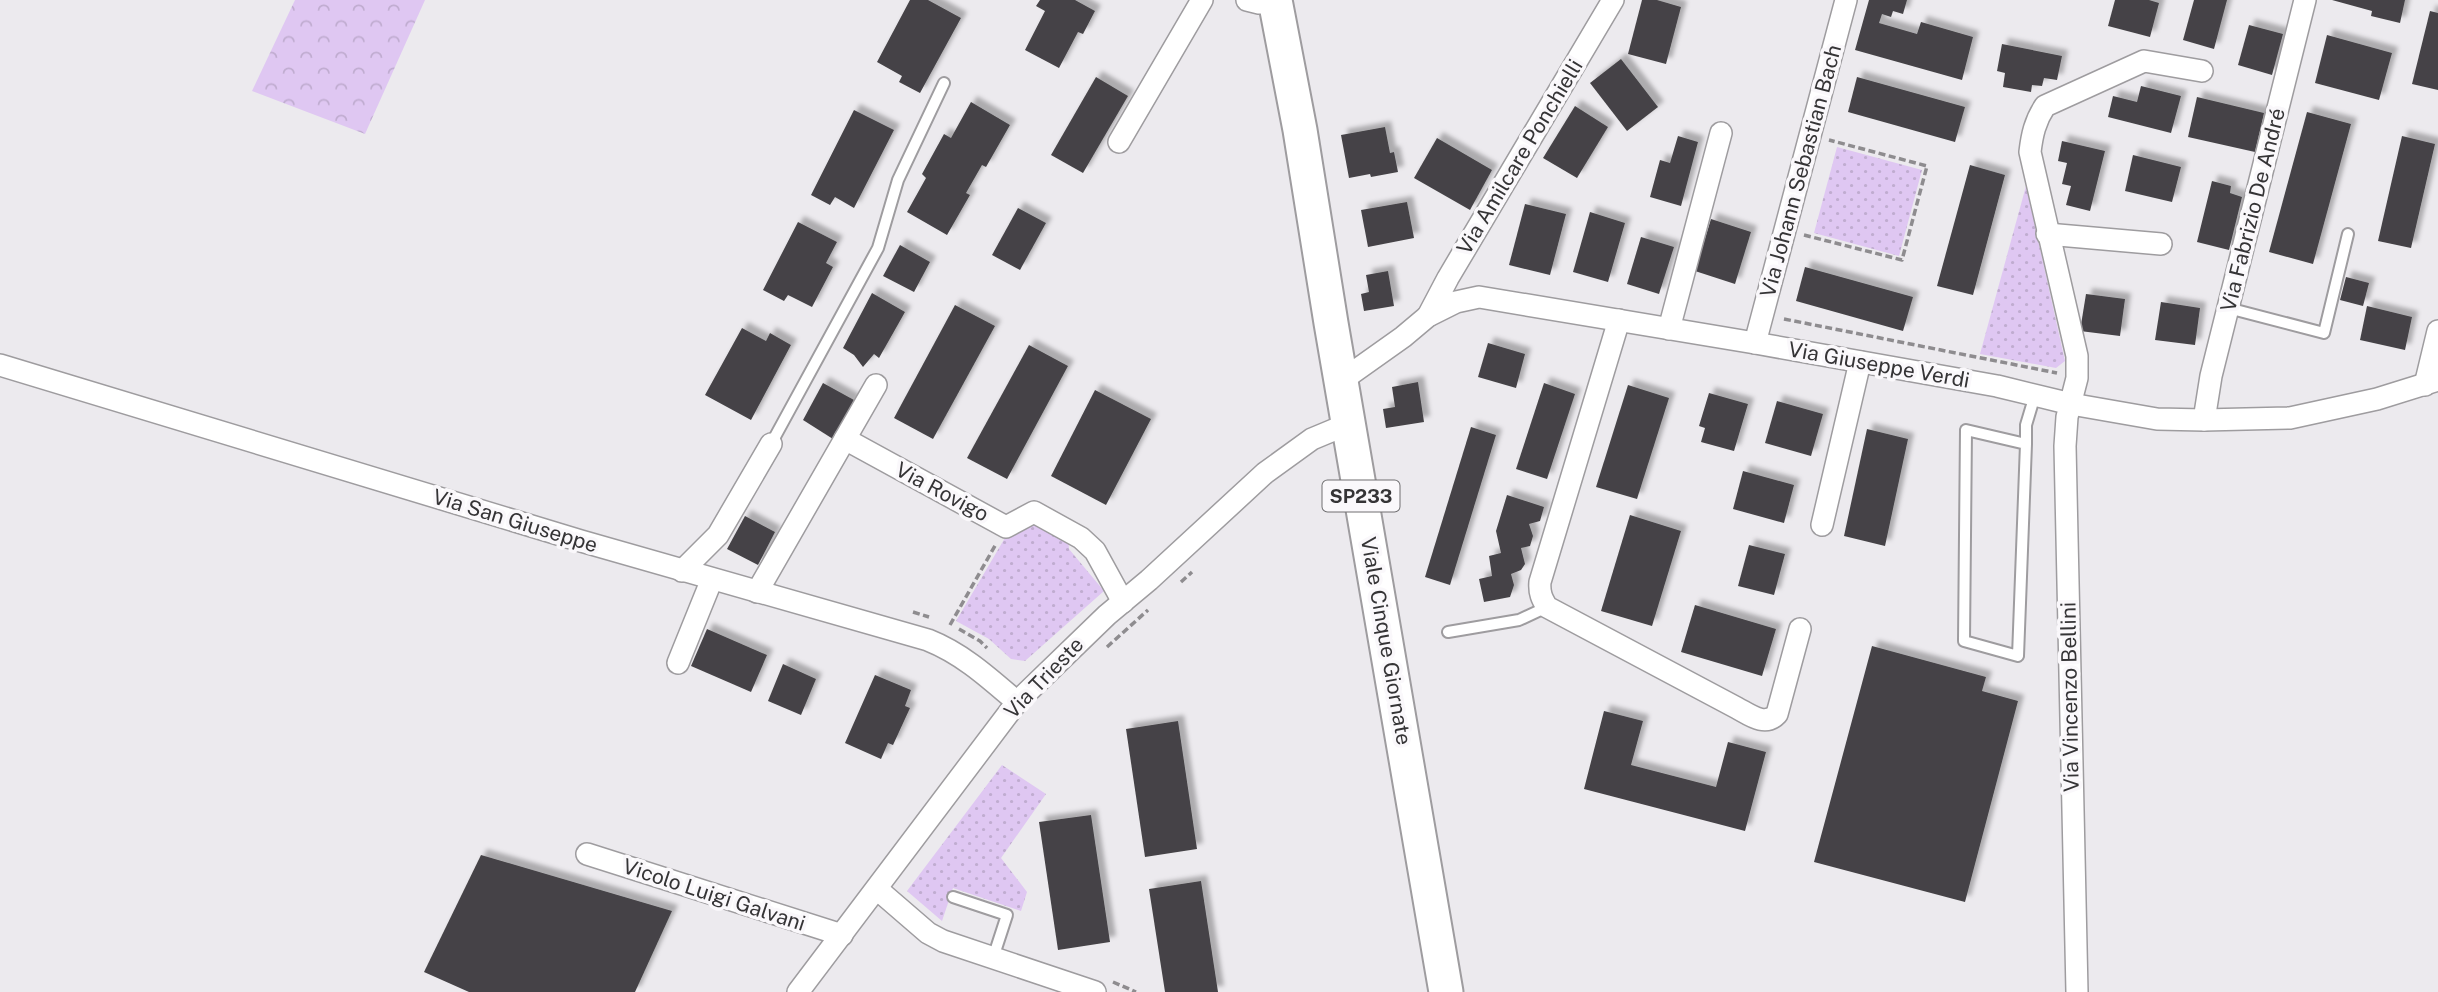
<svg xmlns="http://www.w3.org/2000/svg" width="2438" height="992" font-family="'Public Sans',sans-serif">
<defs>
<pattern id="grass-dots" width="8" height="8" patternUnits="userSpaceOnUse" patternTransform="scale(1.75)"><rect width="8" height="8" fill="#dfc7f2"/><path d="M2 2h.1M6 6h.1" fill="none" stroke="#c0acd0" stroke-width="1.8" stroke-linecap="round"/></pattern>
<pattern id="forest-crowns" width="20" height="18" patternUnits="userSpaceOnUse" patternTransform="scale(1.75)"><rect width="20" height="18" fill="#dfc7f2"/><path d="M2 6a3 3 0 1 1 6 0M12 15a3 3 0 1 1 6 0" fill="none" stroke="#c0acd0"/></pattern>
<filter id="shadow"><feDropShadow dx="6" dy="-6" stdDeviation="2" flood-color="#0004"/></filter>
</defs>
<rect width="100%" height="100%" fill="#eceaee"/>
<g fill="url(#grass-dots)">
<path d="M1837 147 1922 170 1899 256 1814 233Z"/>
<path d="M2026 186 2065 361 2056 368 1980 354Z"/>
<path d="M1034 518 1068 537 1069 549 1104 591 1025 661 1011 659 989 639 956 621 1009 531Z"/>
<path d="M1002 765 1046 794 1001 858 1027 892 1021 911 953 888 942 921 907 891Z"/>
</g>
<path fill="url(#forest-crowns)" d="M295 0H425L365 134 252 91Z"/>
<g fill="#454346" filter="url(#shadow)">
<path d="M910 0H928L961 18 920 93 899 82 902 76 877 62Z"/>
<path d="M1040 0H1075L1095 11 1083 34 1078 32 1059 68 1025 50 1045 11 1036 6Z"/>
<path d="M1642 0H1657L1681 7 1666 64 1628 54Z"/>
<path d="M1869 0H1907L1903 14 1893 11 1891 17 1882 14 1879 23 1917 34 1921 22 1973 37 1962 80 1855 50Z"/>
<path d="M2115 0H2149L2159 3 2150 37 2108 26Z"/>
<path d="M2194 0H2227L2214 49 2183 40Z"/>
<path d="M2332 0H2405L2400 23 2371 16 2372 11Z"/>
<path d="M2430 11 2438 13V90L2412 84Z"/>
<path d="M2249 25 2283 34 2272 75 2238 65Z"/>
<path d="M2327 35 2392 53 2379 100 2315 83Z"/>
<path d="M2002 44 2062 56 2057 80 2044 78 2042 86 2032 85 2031 92 2003 87 2005 73 1997 71Z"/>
<path d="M1621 59 1658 107 1627 131 1590 83Z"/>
<path d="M1096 77 1128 96 1083 173 1051 155Z"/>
<path d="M1857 77 1965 107 1955 142 1848 112Z"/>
<path d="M2141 86 2181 96 2171 133 2108 117 2113 96 2137 102Z"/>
<path d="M2197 97 2264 113 2255 152 2188 137Z"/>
<path d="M971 102 1010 125 986 167 982 165 966 193 970 195 947 235 907 212 926 178 922 174 944 134 951 138Z"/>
<path d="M1575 106 1608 127 1577 178 1543 158Z"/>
<path d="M854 110 894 130 854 208 835 197 830 205 811 195Z"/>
<path d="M2307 112 2351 124 2313 264 2269 252Z"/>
<path d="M1385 127 1390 153 1394 152 1398 172 1371 177 1370 174 1349 178 1341 135Z"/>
<path d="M1678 136 1698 142 1681 206 1650 197 1660 160 1670 163Z"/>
<path d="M2402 136 2435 144 2411 248 2378 241Z"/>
<path d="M1437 138 1492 170 1470 210 1414 178Z"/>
<path d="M2062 141 2105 151 2090 211 2066 205 2071 186 2062 184 2067 163 2058 161Z"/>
<path d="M2133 155 2181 167 2172 202 2125 191Z"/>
<path d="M1970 165 2005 175 1973 295 1937 286Z"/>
<path d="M2212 181 2231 186 2230 193 2242 197 2229 250 2197 242Z"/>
<path d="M1407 202 1414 238 1368 247 1361 210Z"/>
<path d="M1525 204 1566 214 1550 275 1509 265Z"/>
<path d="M1018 208 1046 223 1020 270 992 255Z"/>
<path d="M1590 212 1625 223 1608 282 1573 272Z"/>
<path d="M1711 219 1751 232 1735 284 1695 271Z"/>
<path d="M798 222 837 242 826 263 833 267 812 307 788 295 784 301 763 290Z"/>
<path d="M1641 237 1674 247 1659 294 1627 284Z"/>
<path d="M900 245 930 262 914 292 883 276Z"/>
<path d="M1805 267 1913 297 1903 331 1796 301Z"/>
<path d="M1388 271 1394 306 1364 311 1361 294 1369 292 1366 275Z"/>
<path d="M2346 277 2369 283 2363 306 2340 300Z"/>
<path d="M872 293 905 312 879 358 874 354 863 367 854 355 843 348Z"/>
<path d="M2086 294 2125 299 2120 336 2080 331Z"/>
<path d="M2161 302 2200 308 2195 345 2155 340Z"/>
<path d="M955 305 995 326 933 439 894 418Z"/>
<path d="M2367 306 2412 317 2405 350 2360 340Z"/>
<path d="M742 328 766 341 770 333 791 345 751 420 705 395Z"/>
<path d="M1488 343 1525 354 1516 388 1478 377Z"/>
<path d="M1029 345 1068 366 1007 479 967 458Z"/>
<path d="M1418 382 1424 422 1386 428 1383 409 1395 407 1392 387Z"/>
<path d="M823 383 854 400 833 439 803 420Z"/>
<path d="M1544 383 1575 394 1547 479 1516 469Z"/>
<path d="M1628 385 1669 398 1637 499 1596 487Z"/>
<path d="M1095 390 1151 419 1106 505 1051 476Z"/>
<path d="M1709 393 1748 404 1734 451 1701 442 1705 428 1699 426Z"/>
<path d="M1777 401 1823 414 1811 456 1765 443Z"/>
<path d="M1471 427 1496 435 1450 585 1425 577Z"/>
<path d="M1867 429 1908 439 1885 546 1844 536Z"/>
<path d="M1743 471 1794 485 1784 523 1733 509Z"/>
<path d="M1507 495 1544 507 1540 521 1529 524 1533 536 1530 546 1521 548 1525 564 1521 570 1511 574 1514 585 1510 597 1484 602 1479 579 1492 576 1489 556 1501 553 1496 531Z"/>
<path d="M1630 515 1681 531 1652 626 1601 611Z"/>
<path d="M745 516 775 532 758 565 727 549Z"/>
<path d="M1749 545 1785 554 1774 595 1738 586Z"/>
<path d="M1695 605 1776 629 1762 676 1681 652Z"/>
<path d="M707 629 767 655 751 692 691 666Z"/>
<path d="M1872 646 1986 677 1982 691 2018 701 1965 902 1814 862Z"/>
<path d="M783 664 816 679 801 715 768 701Z"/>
<path d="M875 675 911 690 905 706 910 708 893 745 888 743 881 759 845 743Z"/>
<path d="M1604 711 1643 721 1631 765 1716 787 1728 742 1766 752 1745 831 1584 789Z"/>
<path d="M1178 721 1197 849 1145 857 1126 729Z"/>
<path d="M1091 815 1110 942 1058 950 1039 822Z"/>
<path d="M481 855 672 911 635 992H469L424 972Z"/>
<path d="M1201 881 1218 992H1165L1149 889Z"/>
</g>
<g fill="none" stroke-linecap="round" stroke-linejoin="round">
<defs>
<g id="lane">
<path d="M2228 308 2324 333 2348 234"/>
<path d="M771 444 878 248 898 180 944 83"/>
<path d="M2026 444 1966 430 1964 641 2018 656 2026 444V425L2035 395"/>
<path d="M1448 632 1519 620 1547 607"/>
<path d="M953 897 1007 915 993 958"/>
</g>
<g id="street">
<path d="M1247 0 1259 3 1275 2"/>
<path d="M1119 142 1202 0"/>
<path d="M2047 234 2161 244"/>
<path d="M1428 316 1448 278 1613 0"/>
<path d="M1619 320 1540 582C1539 593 1542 599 1547 607L1737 708C1750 715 1765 727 1777 714L1800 629"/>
<path d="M1669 329 1721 133"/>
<path d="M1755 343 1846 0"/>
<path d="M0 365 581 541 928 640C963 654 989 678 1017 702"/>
<path d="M1341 381 1403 337 1428 316 1456 302 1479 297 1755 343 1997 386 2071 404 2157 419 2204 420 2290 418 2377 399 2438 380"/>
<path d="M2425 385 2438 331"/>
<path d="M2204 420 2211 376 2305 0"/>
<path d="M845 439 1006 527 1034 512 1081 538 1095 551 1123 602"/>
<path d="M1822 525 1860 362"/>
<path d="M682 571 718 535 771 444"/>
<path d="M757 592 876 385"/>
<path d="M678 663 712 579"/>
<path d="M587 854 842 935"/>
<path d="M877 889 928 933 943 941 1095 992"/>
<path d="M798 992 1017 702 1107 615 1149 580 1265 473 1312 439 1348 424"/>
<path d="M2077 992 2065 446 2067 417 2077 378V356L2030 152C2032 135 2035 121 2045 106L2144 61 2202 71"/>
</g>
<path id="primary" d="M1275 0 1300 130 1331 323 1446 992"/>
</defs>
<use href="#lane" stroke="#9e9c9f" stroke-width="14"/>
<use href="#street" stroke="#9e9c9f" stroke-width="24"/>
<use href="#primary" stroke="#9e9c9f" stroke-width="37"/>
<g stroke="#8e8c8f" stroke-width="3.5" stroke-dasharray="7 3.5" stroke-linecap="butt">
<path d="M1804 235 1902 260 1927 166 1829 140"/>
<path d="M1784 319 2057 373"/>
<path d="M1181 582 1192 572"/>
<path d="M913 612 929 617"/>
<path d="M950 625 996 544"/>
<path d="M959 629 980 641 987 648"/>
<path d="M1107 647 1148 610"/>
<path d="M1113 982 1136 992"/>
</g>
<use href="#lane" stroke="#fff" stroke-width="10"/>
<use href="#street" stroke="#fff" stroke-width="21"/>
<use href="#primary" stroke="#fff" stroke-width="33"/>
</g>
<g text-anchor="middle" stroke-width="7" stroke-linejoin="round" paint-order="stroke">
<rect fill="#faf8fb" stroke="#706f71" stroke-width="2" x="1322.5" y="480.5" width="77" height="31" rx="5"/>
<g font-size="19" font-weight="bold" fill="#353436">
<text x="1361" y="503">SP233</text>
</g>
<g font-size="21" fill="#353436" stroke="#faf8fb">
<text transform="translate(1520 157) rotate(-59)" y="7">Via Amilcare Ponchielli</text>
<text transform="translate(1801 171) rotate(-75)" y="7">Via Johann Sebastian Bach</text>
<text transform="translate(2253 210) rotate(-76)" y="7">Via Fabrizio De André</text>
<text transform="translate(1879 365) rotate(10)" y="7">Via Giuseppe Verdi</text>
<text transform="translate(942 492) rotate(28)" y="7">Via Rovigo</text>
<text transform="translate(515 521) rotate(17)" y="7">Via San Giuseppe</text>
<text transform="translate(1386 641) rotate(80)" y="7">Viale Cinque Giornate</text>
<text transform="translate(1044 678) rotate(-46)" y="7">Via Trieste</text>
<text transform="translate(2070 697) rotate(-91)" y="7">Via Vincenzo Bellini</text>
<text transform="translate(714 895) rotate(18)" y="7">Vicolo Luigi Galvani</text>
</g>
</g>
</svg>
